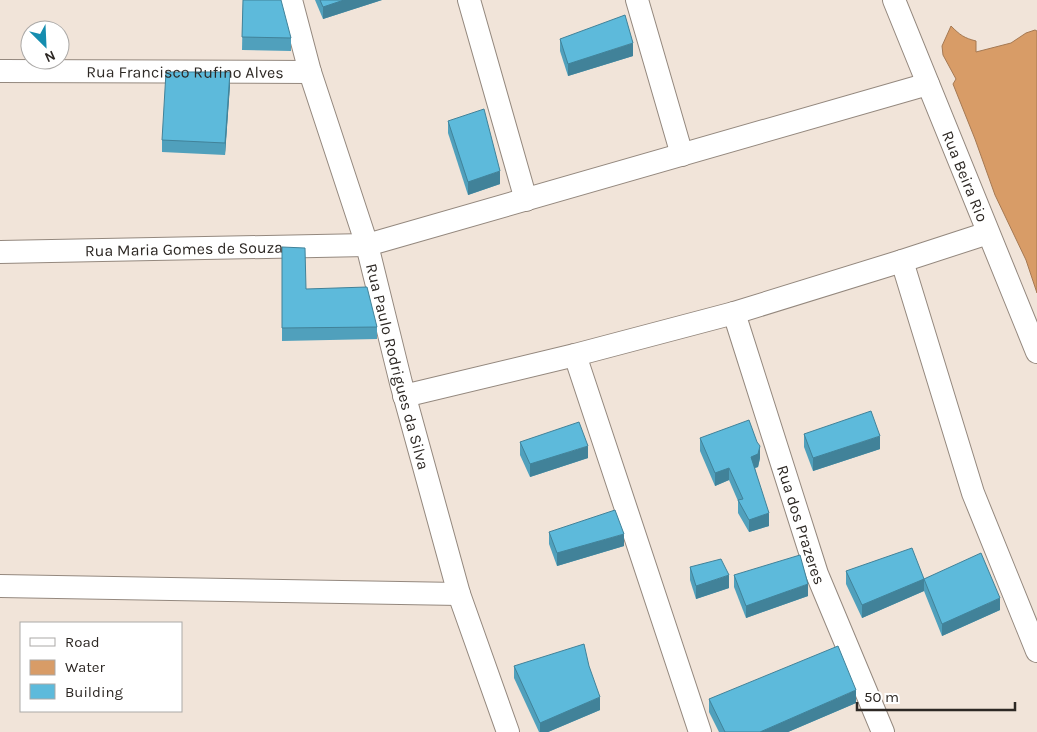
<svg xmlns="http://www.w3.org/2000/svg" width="1037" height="732" font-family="Karla,sans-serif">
<rect width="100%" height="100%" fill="#f1e4d9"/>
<path fill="#d89c67" stroke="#a57953" d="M951 26C960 35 964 38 976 41V52L1011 43 1026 33 1035 30 1037 31V293L1026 260 995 195 975 139 953 84 956 79 943 55 942 46Z"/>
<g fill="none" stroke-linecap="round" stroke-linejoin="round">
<defs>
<g id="minor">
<path id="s1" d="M291 0 310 72 367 245 401 383 459 594 508 732"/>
<path d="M469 0 526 200"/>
<path d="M637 0 682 155"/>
<path id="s2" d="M894 0 1037 352"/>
<path id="s3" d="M0 71 310 72"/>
<path id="s4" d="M0 252 367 245 928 84"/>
<path d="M902 261 973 493 1037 651"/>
<path id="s5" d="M734 313 817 574 883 732"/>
<path d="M575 355 700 732"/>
<path d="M404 396 575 355 734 313 902 261 988 233"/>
<path d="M0 586 459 594"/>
</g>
</defs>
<use href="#minor" stroke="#94887e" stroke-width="24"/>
<use href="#minor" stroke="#fff" stroke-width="22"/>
</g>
<g fill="#50a0bc">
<path d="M243 0 291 38V51L242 50Z"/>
<path d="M315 0H382L323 19Z"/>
<path d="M560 39 633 56 568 76 560 51Z"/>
<path d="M230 85 225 155 162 152V140Z"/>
<path d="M448 121 500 184 468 195 448 133Z"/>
<path d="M282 247 306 289 377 327V339L282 341Z"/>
<path d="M804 434 880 449 813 471 804 447Z"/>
<path d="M700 438 760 458 758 467 755 468 769 526 749 532 738 513V501L729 480 715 486 700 451Z"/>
<path d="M520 442 588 458 530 477 520 455Z"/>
<path d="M549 532 624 546 557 566 549 544Z"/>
<path d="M690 567 729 588 696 599 690 580Z"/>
<path d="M846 571 924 579 1000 610 942 636 924 591 862 618 846 584Z"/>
<path d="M734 575 808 596 746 618 734 587Z"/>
<path d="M514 666 600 710 548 732H539L514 678Z"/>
<path d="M709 699 856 703 788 732H719L709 712Z"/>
</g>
<g fill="#418299">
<path d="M344 0H382L323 19V7Z"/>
<path d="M633 43V56L568 76V64Z"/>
<path d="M230 72V85L225 155V143Z"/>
<path d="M500 171V184L468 195V182Z"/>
<path d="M880 436V449L813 471V458Z"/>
<path d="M588 446V458L530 477V464Z"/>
<path d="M760 446V458L758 467 751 469V457Z"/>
<path d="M729 468V480L715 486V473Z"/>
<path d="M769 513V526L749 532V520Z"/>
<path d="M624 534V546L557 566V553Z"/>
<path d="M729 575V588L696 599V586Z"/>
<path d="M924 579V591L862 618V605Z"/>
<path d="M808 584V596L746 618V606Z"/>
<path d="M1000 598V610L942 636V624Z"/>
<path d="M856 690V703L788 732H760Z"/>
<path d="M600 697V710L548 732H540V723Z"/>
</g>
<g fill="#5dbadb" stroke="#418299">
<path d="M243 0H281L291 38 242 37Z"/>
<path d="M320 0H344L323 7Z"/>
<path d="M625 15 633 43 568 64 560 39Z"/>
<path d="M166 72H230L225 143 162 140Z"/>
<path d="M484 109 500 171 468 182 448 121Z"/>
<path d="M282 247 305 248 306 289 367 287 377 327 282 328Z"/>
<path d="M871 411 880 436 813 458 804 434Z"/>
<path d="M749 420 757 442 760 446 758 454 751 457 769 513 749 520 738 500 743 499 729 468 715 473 700 438Z"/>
<path d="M579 422 588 446 530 464 520 442Z"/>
<path d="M615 510 624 534 557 553 549 532Z"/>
<path d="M912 548 924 579 862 605 846 571Z"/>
<path d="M981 553 1000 598 942 624 924 579Z"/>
<path d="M800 555 808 584 746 606 734 575Z"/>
<path d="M721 559 729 575 696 586 690 567Z"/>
<path d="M584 644 589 666 600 697 540 723 514 666Z"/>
<path d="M838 646 856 690 760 732H725L709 699Z"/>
</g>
<g text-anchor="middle" stroke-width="4" stroke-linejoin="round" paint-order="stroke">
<g font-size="16" fill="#2d2824" stroke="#fff">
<text dy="6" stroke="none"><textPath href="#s3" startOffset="185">Rua Francisco Rufino Alves</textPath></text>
<text dy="6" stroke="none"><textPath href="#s2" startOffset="190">Rua Beira Rio</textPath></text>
<text dy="6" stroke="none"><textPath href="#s4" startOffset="184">Rua Maria Gomes de Souza</textPath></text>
<text dy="6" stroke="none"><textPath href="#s1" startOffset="382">Rua Paulo Rodrigues da Silva</textPath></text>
<text dy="6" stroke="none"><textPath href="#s5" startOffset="222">Rua dos Prazeres</textPath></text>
</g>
</g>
<rect x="20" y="622" width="162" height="90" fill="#ffffff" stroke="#aba9a7"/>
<rect x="30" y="638" width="25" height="8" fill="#ffffff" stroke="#aba9a7"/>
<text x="65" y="647" font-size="15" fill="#2d2824">Road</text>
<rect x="30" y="660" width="25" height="15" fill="#d89c67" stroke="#aba9a7"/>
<text x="65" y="672" font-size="15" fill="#2d2824">Water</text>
<rect x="30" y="684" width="25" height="15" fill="#5dbadb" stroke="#aba9a7"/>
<text x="65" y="697" font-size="15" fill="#2d2824">Building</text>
<g transform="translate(45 45) rotate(156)"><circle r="24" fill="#ffffff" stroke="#aba9a7"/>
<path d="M0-4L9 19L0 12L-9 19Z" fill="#158daf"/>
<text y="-8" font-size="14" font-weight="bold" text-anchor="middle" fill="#2d2824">N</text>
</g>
<path d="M857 702v8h158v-8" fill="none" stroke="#2d2824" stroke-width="2.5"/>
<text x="864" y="702" font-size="15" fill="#2d2824" stroke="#ffffff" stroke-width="4" paint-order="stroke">50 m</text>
</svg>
